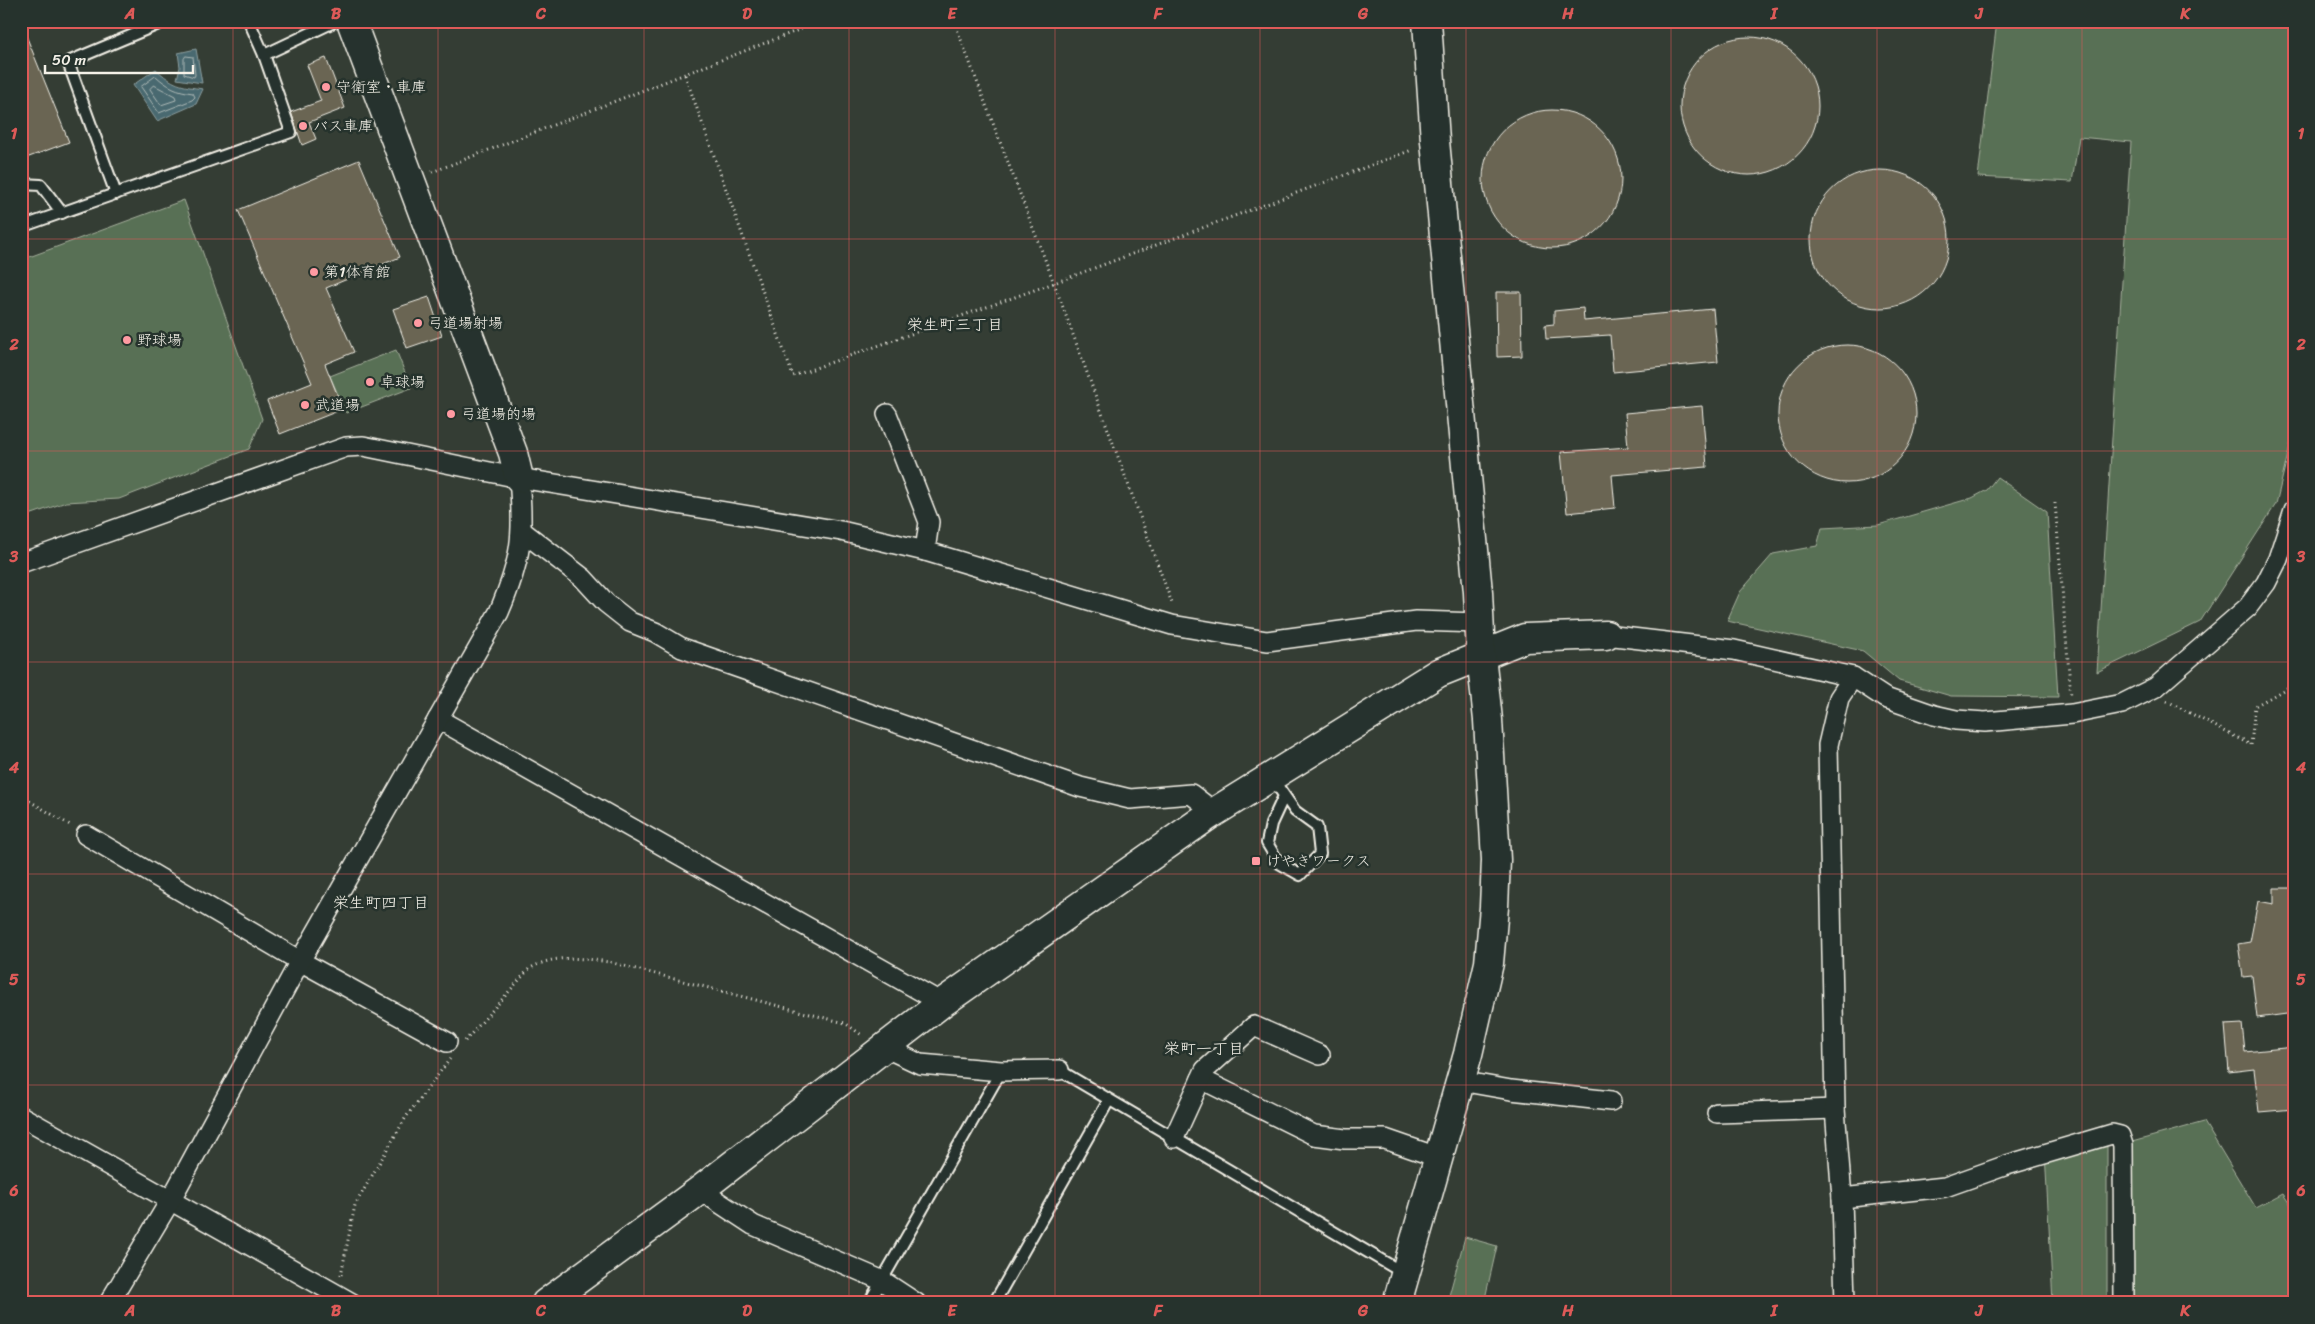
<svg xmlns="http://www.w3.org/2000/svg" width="2315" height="1324" font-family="Sriracha,'Klee One',sans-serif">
<rect width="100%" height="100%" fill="#343d34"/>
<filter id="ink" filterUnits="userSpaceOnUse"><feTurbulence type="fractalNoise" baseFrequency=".02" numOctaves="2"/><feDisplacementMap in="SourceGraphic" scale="10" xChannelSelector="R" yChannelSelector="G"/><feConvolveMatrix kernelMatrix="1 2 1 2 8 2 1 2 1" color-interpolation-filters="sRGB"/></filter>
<g filter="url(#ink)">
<g fill="#597054" stroke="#a6b09e">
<path d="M1997 21H2294V429L2276 504 2200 622 2097 672 2131 142 2079 137 2072 182 1978 177Z"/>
<path d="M184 200 262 419 249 449 119 499 66 502 21 518V260Z"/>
<path d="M396 350 411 388 346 413 330 376Z"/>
<path d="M1997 477 2047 512 2058 697 1951 696 1899 681 1863 651 1727 621 1740 592 1773 554 1817 546 1822 528 1878 525 1972 498 1987 490Z"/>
<path d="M2204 1122 2256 1208 2283 1194 2294 1210 2293 1303H2132V1142Z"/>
<path d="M2107 1144V1303H2053L2045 1152Z"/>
<path d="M1465 1237 1497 1246 1484 1303H1447Z"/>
</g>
<g fill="#496970" stroke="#8d9fa0">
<path d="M196 49 202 83 177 79 180 67 178 53Z"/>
<path d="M156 69C173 85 181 86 203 89L196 104 157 121 133 85Z"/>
</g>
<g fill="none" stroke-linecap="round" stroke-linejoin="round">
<g stroke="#b0bbb8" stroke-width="1">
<path d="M186 56 193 57 195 75 194 77 184 74V59Z"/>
<path d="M156 76C168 87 177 91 193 93L195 97 192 100 159 113 141 87Z"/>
<path d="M154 85 175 96 176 100 161 105 150 89Z"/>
</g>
</g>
<g fill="#6a6552" stroke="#f4f1e8">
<path d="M21 23 69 142 21 160Z"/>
<circle cx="1749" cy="106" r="69"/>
<path d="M326 58 345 108 309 122 316 139 302 145 291 112 321 101 307 65Z"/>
<circle cx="1552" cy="179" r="69"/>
<path d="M359 160 400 257 326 288 354 352 325 364 343 409 280 434 267 401 312 383 238 210Z"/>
<circle cx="1880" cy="239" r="69"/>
<path d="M1496 292H1521L1522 356 1497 357Z"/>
<path d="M429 297 442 336 407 348 393 309Z"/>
<path d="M1583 308 1584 321 1713 309 1718 362 1613 372 1610 335 1546 339 1545 325 1554 324V311Z"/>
<circle cx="1847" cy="414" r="69"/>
<path d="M1702 406 1707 467 1612 475 1615 508 1567 513 1561 452 1628 447 1625 413Z"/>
<path d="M2274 888H2294V1013L2257 1018 2252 976 2243 977 2238 944 2250 942 2258 901 2274 904Z"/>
<path d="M2242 1024 2245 1052 2294 1047V1109L2259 1112 2254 1069 2229 1072 2225 1025Z"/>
</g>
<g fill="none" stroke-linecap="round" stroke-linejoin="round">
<defs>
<g id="lane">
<path d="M264 55 336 21"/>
<path d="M21 184 41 185 62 213"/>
<path d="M116 194 68 62 166 21"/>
<path d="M21 227 291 132 264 55 249 21"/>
<path d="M1272 778 1295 811 1317 827 1320 854 1300 875 1279 863 1267 843 1271 824 1284 796"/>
<path d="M1059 1070 1405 1274"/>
<path d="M869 1303 1001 1071"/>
<path d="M994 1303 1109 1100"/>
</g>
<g id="street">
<path d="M887 414 929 522 925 551"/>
<path d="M522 531 583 578 606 603 630 622 655 632 682 648 1080 787 1130 799 1191 794 1204 804 1208 816"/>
<path d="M21 563 346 447 363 446 519 478 841 531 925 551 1172 625 1267 641 1416 621 1479 623"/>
<path d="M1606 635 1734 650 1853 677 1885 698 1934 715 1956 720 1985 722 2072 714 2122 704 2156 687 2248 607 2266 583 2278 559 2294 510"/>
<path d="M438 719 942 1003"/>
<path d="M86 835 300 961 447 1042"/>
<path d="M884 1047 920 1064 1001 1071 1059 1070"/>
<path d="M1201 1079 1314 1135 1345 1139H1385L1437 1157"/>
<path d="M1460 1081 1511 1090 1611 1101"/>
<path d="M1717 1113 1835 1109"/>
<path d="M21 1116 352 1303"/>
<path d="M1174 1138 1205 1070 1254 1026 1320 1055"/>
<path d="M700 1190 753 1225 881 1280 916 1303"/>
<path d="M1842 1198 1945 1187 2007 1165 2112 1134 2120 1136 2123 1145 2124 1303"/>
<path d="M109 1303 170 1201 300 961 499 612C522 558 524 535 519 478"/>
<path d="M1845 1303 1842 1198 1835 1109 1828 745 1839 698 1853 677"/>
</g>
<g id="secondary">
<path d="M351 21 513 453 519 478"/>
<path d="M546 1303 700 1190 942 1003 1208 816 1438 673 1525 638 1606 635"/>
<path d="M1397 1303 1468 1054 1489 963 1494 907 1496 860 1488 720 1481 655 1478 592 1435 141 1427 21"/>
</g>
</defs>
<use href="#lane" stroke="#f4f1e8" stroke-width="14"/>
<use href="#street" stroke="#f4f1e8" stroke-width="22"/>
<use href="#secondary" stroke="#f4f1e8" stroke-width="31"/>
<g stroke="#f4f1e8" stroke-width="3" stroke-dasharray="1 4" stroke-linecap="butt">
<path d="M954 21 1054 283 1173 606"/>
<path d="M685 75 793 376 1054 283 1412 150"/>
<path d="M432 172 822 21"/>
<path d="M2055 503 2071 697"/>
<path d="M2167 701 2251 745 2255 706 2294 684"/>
<path d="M21 796 70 825"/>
<path d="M465 1041 529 969C554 954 581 958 609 962L845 1023 863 1036"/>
<path d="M341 1275 355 1205 406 1117 450 1059"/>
</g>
<use href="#lane" stroke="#26332d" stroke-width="10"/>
<use href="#street" stroke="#26332d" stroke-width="19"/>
<use href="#secondary" stroke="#26332d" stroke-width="28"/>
</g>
</g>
<path fill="none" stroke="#de5a58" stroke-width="1" stroke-opacity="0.55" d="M233 21V1303M438 21V1303M644 21V1303M849 21V1303M1055 21V1303M1260 21V1303M1466 21V1303M1671 21V1303M1877 21V1303M2082 21V1303M21 239H2294M21 451H2294M21 662H2294M21 874H2294M21 1085H2294"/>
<g fill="#ff9aa2" stroke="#26332d" stroke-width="2">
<circle cx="326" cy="87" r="5"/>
<circle cx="303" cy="126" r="5"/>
<circle cx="314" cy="272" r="5"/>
<circle cx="418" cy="323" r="5"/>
<circle cx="127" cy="340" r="5"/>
<circle cx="370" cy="382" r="5"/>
<circle cx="305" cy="405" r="5"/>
<circle cx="451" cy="414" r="5"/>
<rect x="1251" y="856" width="10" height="10" rx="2.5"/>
</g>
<g text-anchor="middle" stroke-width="5" stroke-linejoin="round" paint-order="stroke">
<g font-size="15" fill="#f4f1e8" stroke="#26332d" text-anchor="start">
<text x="336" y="92">守衛室・車庫</text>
<text x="313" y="131">バス車庫</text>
<text x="324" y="277">第1体育館</text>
<text x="428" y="328">弓道場射場</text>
<text x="137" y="345">野球場</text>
<text x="380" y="387">卓球場</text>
<text x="315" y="410">武道場</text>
<text x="461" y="419">弓道場的場</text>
<text x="1266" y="866">けやきワークス</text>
</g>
<g font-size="16" fill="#f4f1e8" stroke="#26332d">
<text x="955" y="330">栄生町三丁目</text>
<text x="381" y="908">栄生町四丁目</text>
<text x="1204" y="1054">栄町一丁目</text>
</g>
</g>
<rect width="2315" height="1324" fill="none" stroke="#26332d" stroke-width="55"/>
<path d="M45 65v8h148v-8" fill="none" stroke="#f4f1e8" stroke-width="2.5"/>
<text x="52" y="65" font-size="15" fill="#f4f1e8" stroke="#26332d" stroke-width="4" paint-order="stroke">50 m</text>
<rect x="28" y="28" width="2260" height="1268" fill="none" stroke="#de5a58" stroke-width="2"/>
<g font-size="16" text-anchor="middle" font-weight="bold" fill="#de5a58">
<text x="130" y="19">A</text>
<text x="336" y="19">B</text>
<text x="541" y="19">C</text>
<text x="747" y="19">D</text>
<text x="952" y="19">E</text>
<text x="1158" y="19">F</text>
<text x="1363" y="19">G</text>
<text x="1568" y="19">H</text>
<text x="1774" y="19">I</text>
<text x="1979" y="19">J</text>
<text x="2185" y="19">K</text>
<text x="14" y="139">1</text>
<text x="2301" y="139">1</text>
<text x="14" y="350">2</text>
<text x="2301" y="350">2</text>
<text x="14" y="562">3</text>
<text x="2301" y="562">3</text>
<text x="14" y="773">4</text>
<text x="2301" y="773">4</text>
<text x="14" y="985">5</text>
<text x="2301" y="985">5</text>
<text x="14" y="1196">6</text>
<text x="2301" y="1196">6</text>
<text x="130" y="1316">A</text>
<text x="336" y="1316">B</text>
<text x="541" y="1316">C</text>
<text x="747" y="1316">D</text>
<text x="952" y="1316">E</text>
<text x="1158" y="1316">F</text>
<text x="1363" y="1316">G</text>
<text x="1568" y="1316">H</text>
<text x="1774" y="1316">I</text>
<text x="1979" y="1316">J</text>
<text x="2185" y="1316">K</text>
</g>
</svg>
